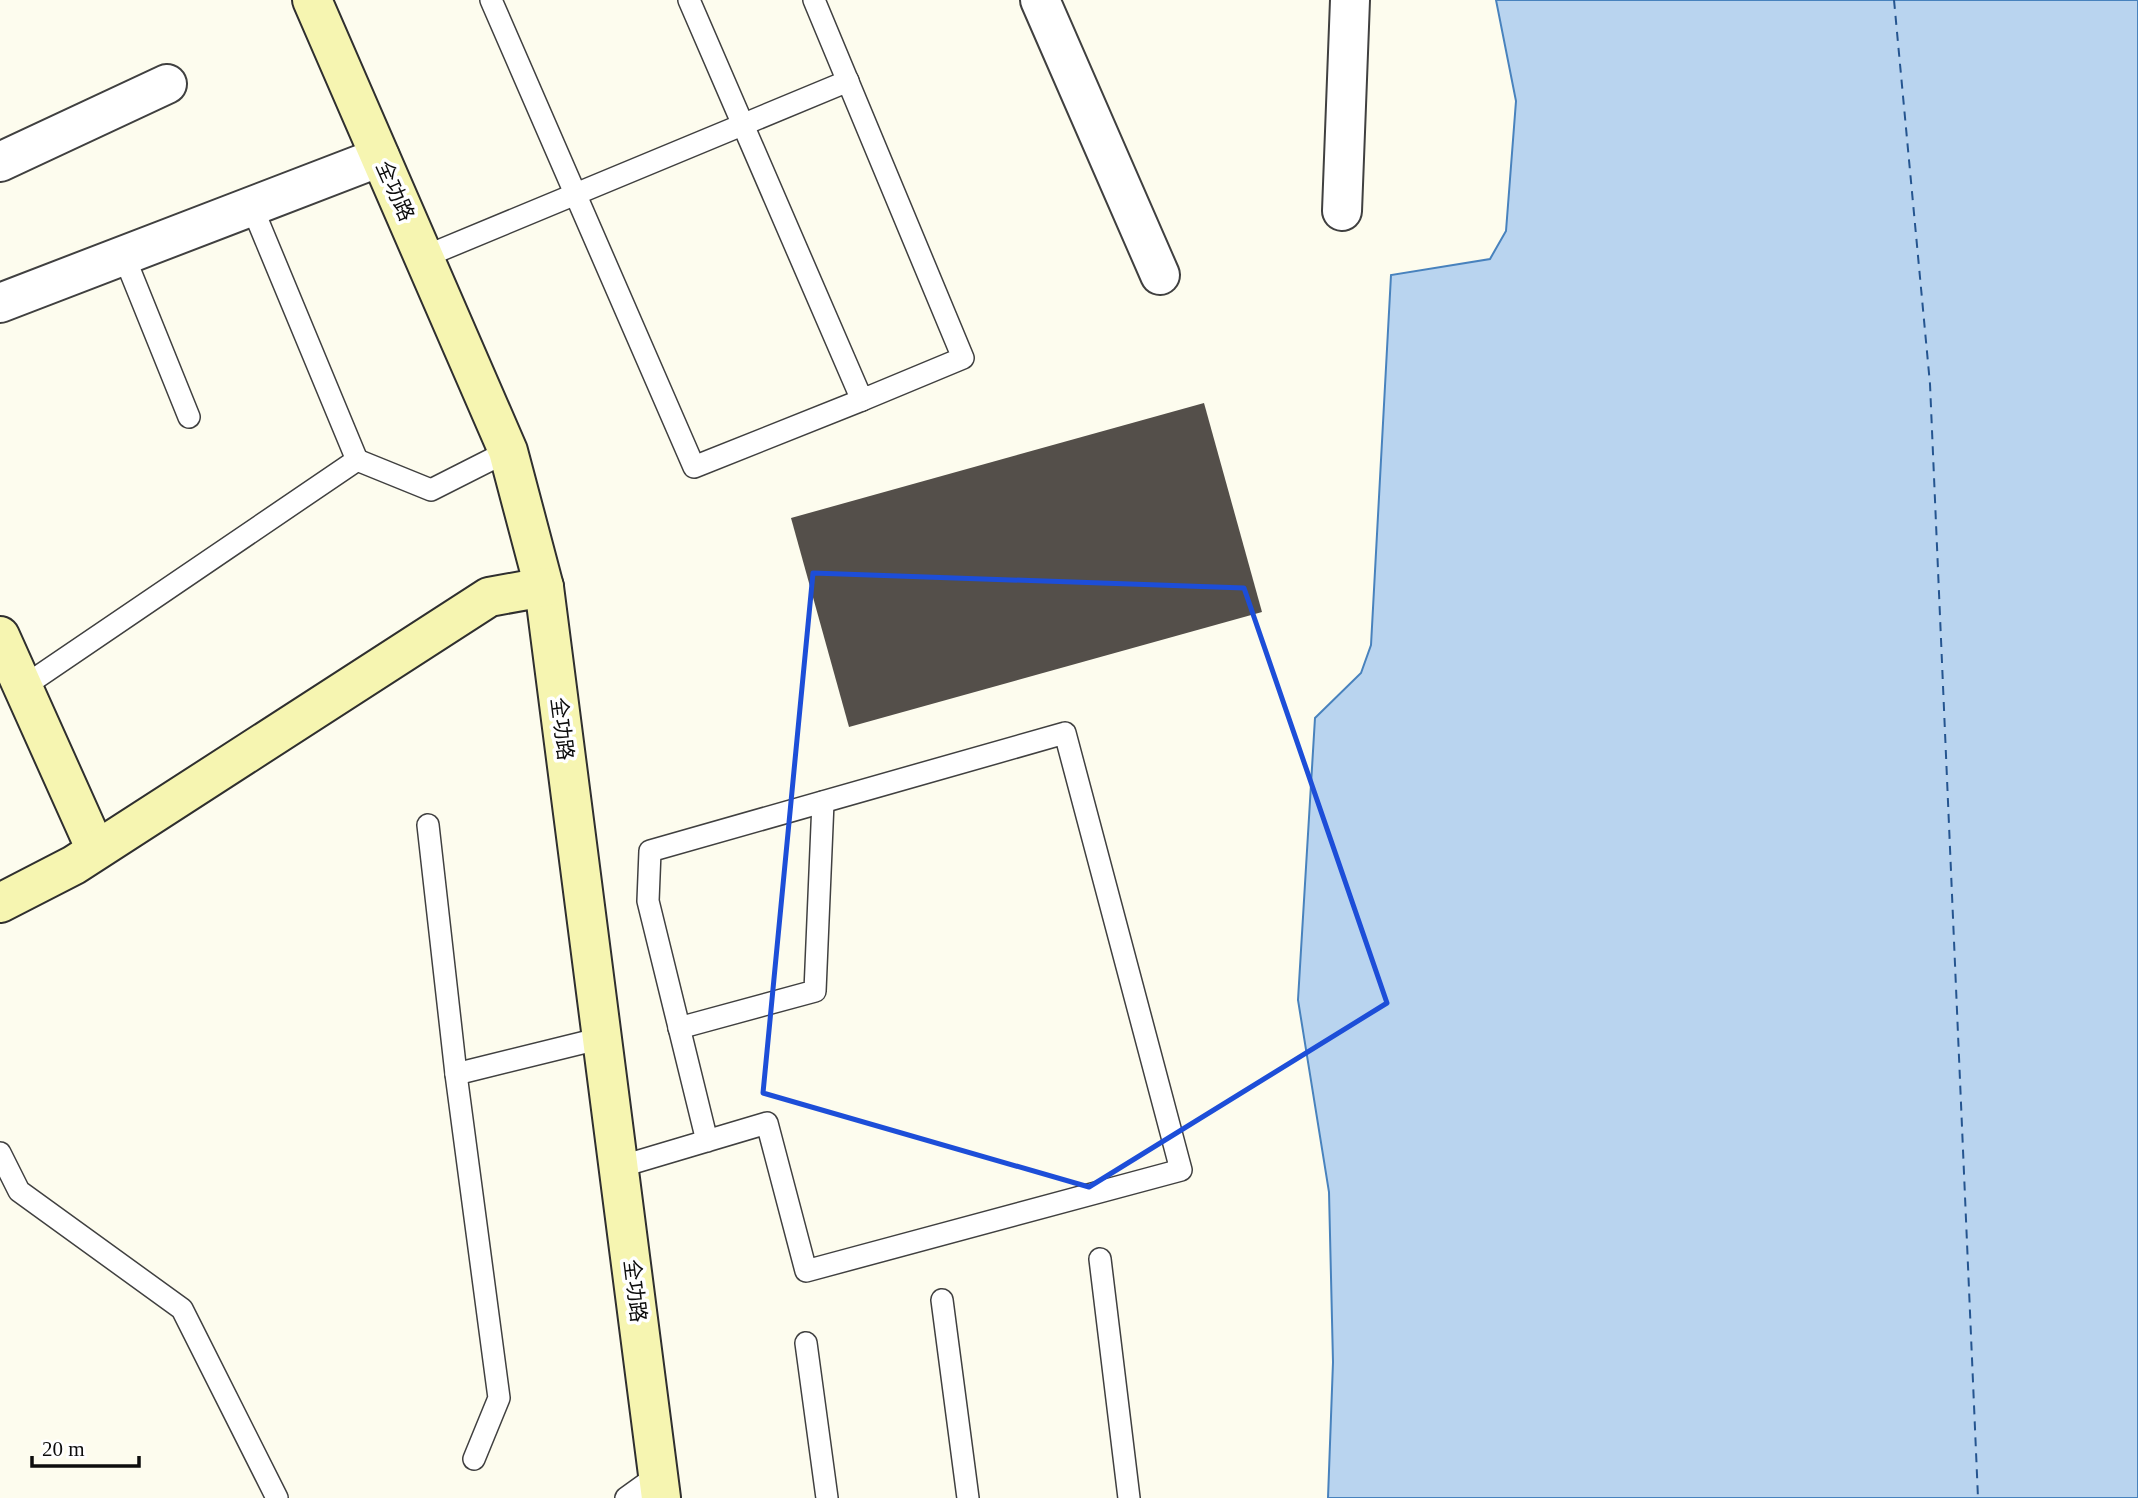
<svg xmlns="http://www.w3.org/2000/svg" width="2138" height="1498" font-family="'Times New Roman','Noto Sans SC',serif">
<rect width="100%" height="100%" fill="#fdfcee"/>
<path fill="#b9d4ef" stroke="#4882bd" stroke-width="2" d="M1496 0H2138V1498H1328L1333 1362 1329 1192 1298 1000 1315 718 1361 673 1371 645 1391 275 1490 259 1506 231 1516 101Z"/>
<g fill="none" stroke-linecap="round" stroke-linejoin="round">
<path stroke="#255590" stroke-width="2" stroke-dasharray="9 7" stroke-linecap="butt" d="M1894 0 1930 384 1978 1498"/>
</g>
<path fill="#544f4a" d="M1204 403 1262 612 849 727 791 518Z"/>
<g fill="none" stroke-linecap="round" stroke-linejoin="round">
<defs>
<g id="lane">
<path d="M491 0 694 467 862 400"/>
<path d="M689 0 862 400 963 358 814 0"/>
<path d="M252 207 357 460"/>
<path d="M124 256 189 417"/>
<path d="M424 257 848 81"/>
<path d="M23 687 357 460 431 490 508 451"/>
<path d="M428 825 456 1074"/>
<path d="M679 1028 815 991 823 802"/>
<path d="M0 1153 19 1191 182 1309 277 1498"/>
<path d="M619 1167 767 1123 806 1271 1181 1170 1065 733 650 851 648 901 707 1141"/>
<path d="M1100 1259 1129 1498"/>
<path d="M942 1300 968 1498"/>
<path d="M806 1343 827 1498"/>
<path d="M474 1459 499 1398 456 1074 602 1038"/>
<path d="M626 1498 658 1475"/>
</g>
<g id="street">
<path d="M1040 0 1160 275"/>
<path d="M0 162 167 84"/>
<path d="M1342 211 1350 0"/>
<path d="M0 303 380 157"/>
</g>
<g id="secondary">
<path d="M312 0 508 451 544 587 661 1498"/>
<path d="M0 636 96 850"/>
<path d="M0 903 74 865 489 597 544 587"/>
</g>
</defs>
<use href="#lane" stroke="#404040" stroke-width="24"/>
<use href="#street" stroke="#404040" stroke-width="42"/>
<use href="#secondary" stroke="#2f2f2f" stroke-width="42"/>
<use href="#lane" stroke="#fff" stroke-width="21"/>
<use href="#street" stroke="#fff" stroke-width="38"/>
<use href="#secondary" stroke="#f6f5b1" stroke-width="38"/>
</g>
<path fill="none" stroke="#1d4ed8" stroke-width="5" stroke-linejoin="round" d="M813 573 1244 588 1387 1003 1089 1187 763 1093Z"/>
<g text-anchor="middle" stroke-width="7" stroke-linejoin="round" paint-order="stroke">
<g font-size="21" fill="#0d0d0d" stroke="#fff">
<text transform="translate(395 191) rotate(66)" y="7">全功路</text>
<text transform="translate(562 729) rotate(83)" y="7">全功路</text>
<text transform="translate(635 1291) rotate(83)" y="7">全功路</text>
</g>
</g>
<path d="M32 1456v10h107v-10" fill="none" stroke="#0d0d0d" stroke-width="3.5"/>
<text x="42" y="1456" font-size="21" fill="#0d0d0d" stroke="#ffffff" stroke-width="5" paint-order="stroke">20 m</text>
</svg>
